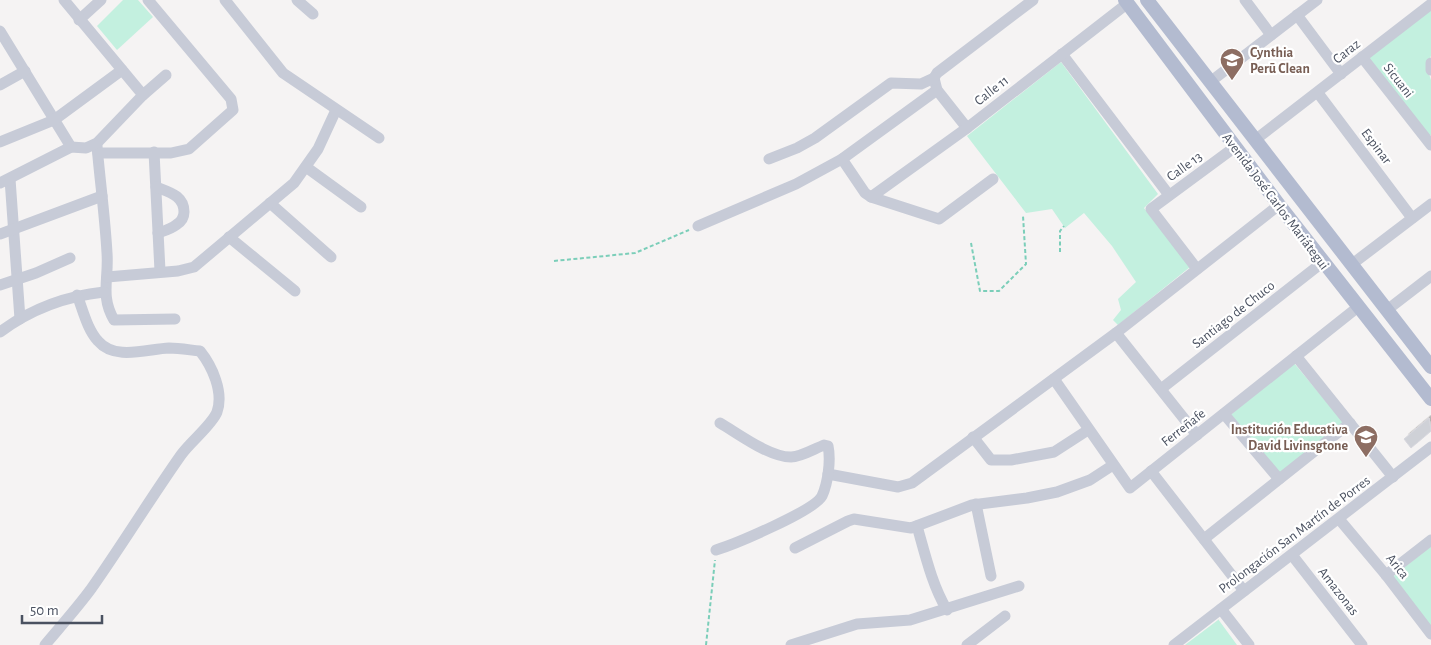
<svg xmlns="http://www.w3.org/2000/svg" width="1431" height="645" font-family="'Alegreya Sans',sans-serif">
<defs>
<filter id="shadow"><feDropShadow dx="4.5" dy="-4.5" stdDeviation="0" flood-color="#0004"/></filter>
</defs>
<rect width="100%" height="100%" fill="#f5f3f3"/>
<g fill="#c3f0df">
<path d="M123 0H138L153 17 117 50 97 26Z"/>
<path d="M1431 7V56L1426 65 1431 80V135L1427 138 1366 57Z"/>
<path d="M1061 62 1158 194 1144 208 1190 267 1118 325 1113 320 1121 310 1118 299 1136 282 1112 246 1084 213 1065 228 1052 209 1026 213 967 136Z"/>
<path d="M1294 363 1344 423 1278 476 1229 416Z"/>
<path d="M1431 546V631L1390 579Z"/>
<path d="M1218 619 1237 645H1185L1218 620Z"/>
</g>
<path fill="#cfd1d7" stroke="#d7d7de" filter="url(#shadow)" d="M1429 418 1431 431 1411 448 1404 439Z"/>
<g fill="none" stroke-linecap="round" stroke-linejoin="round">
<g stroke="#7bceb9" stroke-width="2" stroke-dasharray="4 2.5" stroke-linecap="butt">
<path d="M971 243 980 291H999L1026 264 1023 216"/>
<path d="M1060 252V231L1064 226"/>
<path d="M554 261 635 253 689 230"/>
<path d="M706 645 715 560"/>
</g>
<g stroke="#c7cbd7" stroke-width="11">
<path d="M225 0 283 73 379 138"/>
<path d="M297 0 313 14"/>
<path d="M1245 0 1271 35"/>
<path d="M1297 15 1341 74"/>
<path d="M79 20 101 0"/>
<path d="M0 31 71 147"/>
<path d="M1062 54 1169 195"/>
<path d="M1362 57 1431 145"/>
<path d="M1431 63V70"/>
<path d="M1210 82 1317 0"/>
<path d="M0 85 25 71"/>
<path d="M1318 93 1412 218"/>
<path d="M143 95 166 75"/>
<path d="M967 128 937 90 934 78 937 73 1033 0"/>
<path d="M1255 140 1431 4"/>
<path d="M0 142 54 120 122 70"/>
<path d="M97 146C100 181 105 217 107 253 109 279 100 296 114 320L175 319"/>
<path d="M154 152 160 271"/>
<path d="M98 153H171L189 149 233 110 231 99 148 0"/>
<path d="M769 159 797 148 815 138 891 83 921 84 934 78"/>
<path d="M842 159 865 193 871 197 939 219 993 179"/>
<path d="M306 167 361 207"/>
<path d="M10 179 20 319"/>
<path d="M0 183 71 147 86 148 97 143 143 95 64 0"/>
<path d="M156 187C168 192 184 195 184 212 184 217 181 222 176 225 171 229 164 231 158 233"/>
<path d="M871 197 967 128 1128 3"/>
<path d="M270 203 331 257"/>
<path d="M698 226 796 184 842 159 937 90"/>
<path d="M0 234 102 196"/>
<path d="M229 237 295 291"/>
<path d="M1351 265 1431 204"/>
<path d="M1197 269 1151 209 1235 147"/>
<path d="M107 277 178 271 194 267 294 183 318 149 336 110"/>
<path d="M0 285 36 273 70 258"/>
<path d="M1387 310 1431 276"/>
<path d="M0 332C31 309 66 296 104 292"/>
<path d="M1116 333 1197 435"/>
<path d="M1296 356 1393 477"/>
<path d="M1054 379 1130 488 1358 307"/>
<path d="M1161 389 1323 262"/>
<path d="M1224 414 1279 479"/>
<path d="M973 437 991 460H1011L1054 452 1088 430"/>
<path d="M1151 471 1244 591"/>
<path d="M828 474 898 487 912 483 1116 333 1279 205"/>
<path d="M976 504 991 576"/>
<path d="M1339 519 1386 575 1431 634"/>
<path d="M917 526C925 554 932 585 947 610"/>
<path d="M1204 539 1350 423"/>
<path d="M795 548 848 521 854 519 911 528 972 505 1027 498 1057 492 1090 480 1113 465"/>
<path d="M716 550C735 544 814 511 822 496 828 483 831 460 828 446L824 445C814 449 801 457 791 457 769 457 739 434 720 423"/>
<path d="M1292 555 1362 645"/>
<path d="M1386 575 1431 540"/>
<path d="M1221 609 1249 645"/>
<path d="M45 645C60 627 77 608 91 589 122 545 150 499 181 455 190 442 212 425 217 412 224 392 212 366 200 351 190 350 179 348 169 348 147 349 115 361 98 341 87 329 83 310 77 295"/>
<path d="M791 645 857 624 910 620 1019 586"/>
<path d="M967 645 1005 616"/>
<path d="M1174 645 1431 447"/>
</g>
<g stroke="#b3bbd0" stroke-width="14">
<path d="M1125 0 1279 205 1431 399"/>
<path d="M1147 0 1431 367"/>
</g>
</g>
<defs>
<symbol id="school-pin" viewBox="-11 -11 22 30"><path d="M0 17L-7.5 6A9.5 9.5 0 1 1 7.5 6Z" fill="#8d6e63" stroke="#fff"/><path d="M0-5L7-2L0 1L-7-2ZM-4 1L0 2.5L4 1V4Q0 6-4 4Z" fill="#fff"/></symbol>
</defs>
<g fill-rule="evenodd">
<use href="#school-pin" x="1218" y="46" width="28" height="38"/>
<use href="#school-pin" x="1352" y="423" width="28" height="38"/>
</g>
<g text-anchor="middle" stroke-width="4.5" stroke-linejoin="round" paint-order="stroke">
<g font-size="14" fill="#4a5160" stroke="#fff">
<text transform="translate(1346 51) rotate(-38)" y="5">Caraz</text>
<text transform="translate(1399 80) rotate(52)" y="5">Sicuani</text>
<text transform="translate(991 90) rotate(-38)" y="5">Calle 11</text>
<text transform="translate(1377 146) rotate(53)" y="5">Espinar</text>
<text transform="translate(1184 166) rotate(-36)" y="5">Calle 13</text>
<text transform="translate(1276 201) rotate(53)" y="5">Avenida José Carlos Mariátegui</text>
<text transform="translate(1233 314) rotate(-38)" y="5">Santiago de Chuco</text>
<text transform="translate(1183 427) rotate(-38)" y="5">Ferreñafe</text>
<text transform="translate(1294 534) rotate(-37)" y="5">Prolongación San Martín de Porres</text>
<text transform="translate(1398 566) rotate(51)" y="5">Arica</text>
<text transform="translate(1339 591) rotate(52)" y="5">Amazonas</text>
</g>
<g font-size="14" font-weight="bold" fill="#785e54" stroke="#fff" text-anchor="start">
<text x="1250" y="57">Cynthia<tspan x="1250" dy="16">Perū Clean</tspan></text>
<text x="1348" y="434" text-anchor="end">Institución Educativa<tspan x="1348" dy="16">David Livinsgtone</tspan></text>
</g>
</g>
<path d="M22 615v8h80v-8" fill="none" stroke="#4a5160" stroke-width="2.5"/>
<text x="30" y="615" font-size="15" fill="#4a5160" stroke="#ffffff" stroke-width="4" paint-order="stroke">50 m</text>
</svg>
